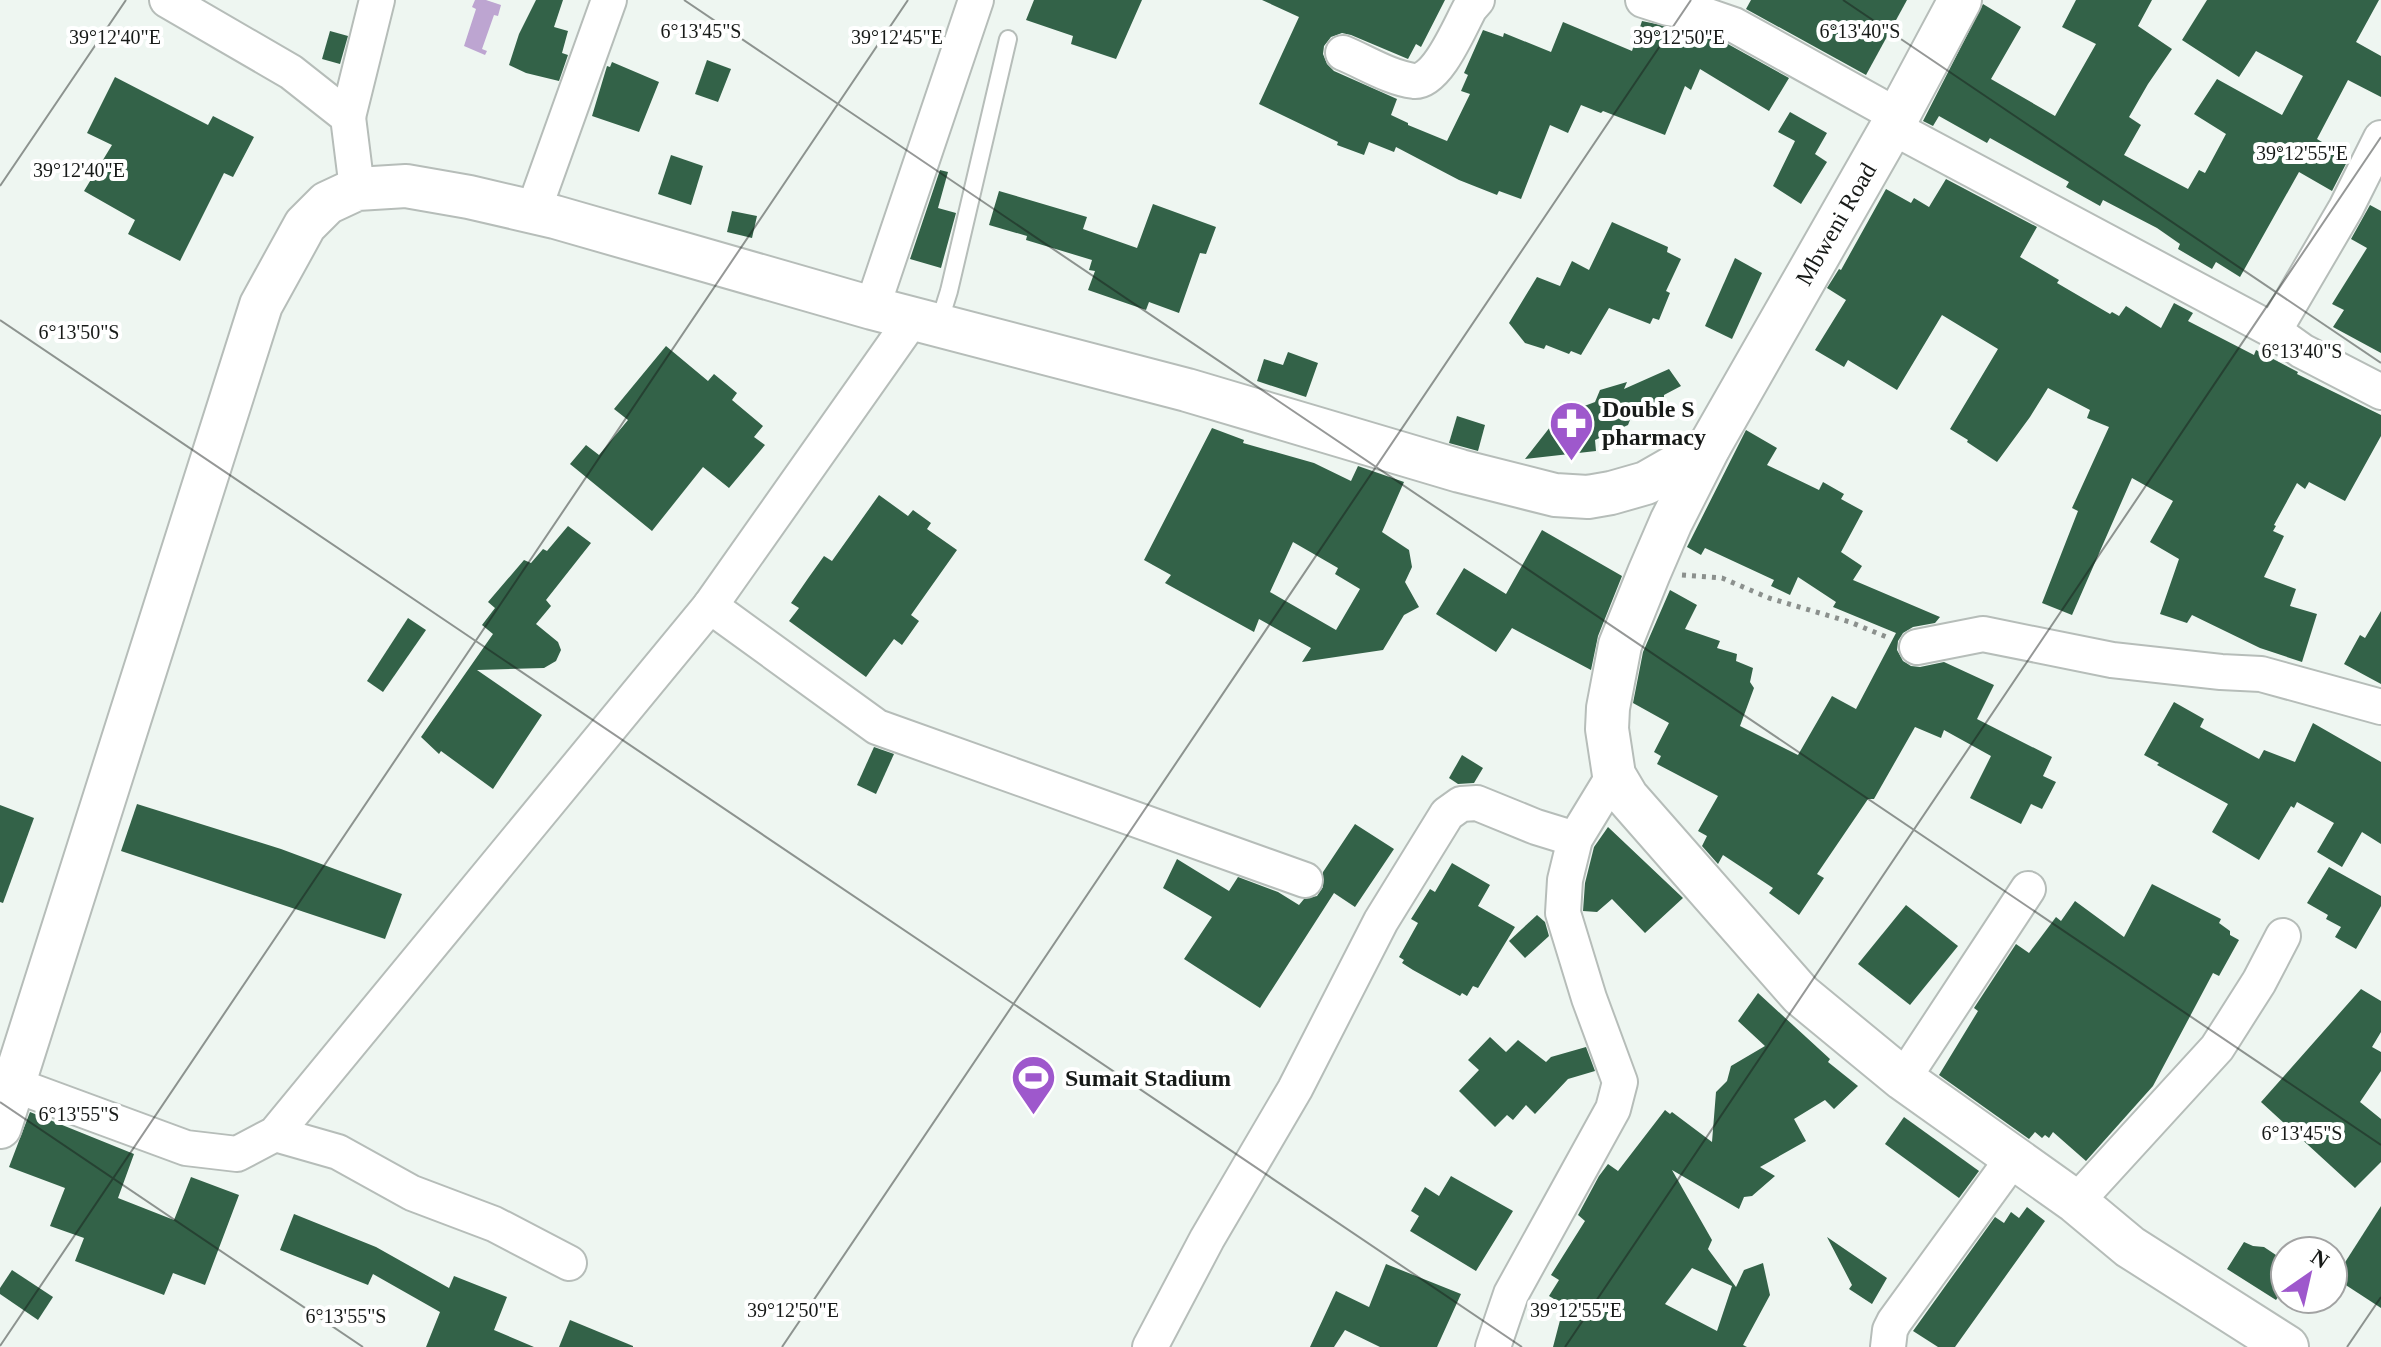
<svg xmlns="http://www.w3.org/2000/svg" width="2381" height="1347" font-family="Georgia,serif">
<rect width="100%" height="100%" fill="#eef6f1"/>
<path fill="#bda5d1" d="M475 0H486L501 5 498 16 494 15 482 49 487 51 485 55 464 46 476 9 472 7Z"/>
<g fill="#336248" fill-rule="evenodd">
<path d="M536 0H563L554 27 568 31 562 53 568 55 559 81 526 73 509 65 519 34Z"/>
<path d="M1034 0H1142L1116 59 1071 44 1073 36 1026 20Z"/>
<path d="M1262 0H1445L1421 47 1416 44 1408 59 1351 35 1342 33 1331 37 1324 46 1323 54 1327 64 1334 71 1397 99 1391 115 1408 123V125L1447 141 1470 94 1461 91 1468 75 1464 73 1483 30 1503 37 1504 33 1551 52 1563 22 1632 51 1642 21 1694 32 1726 43 1789 78 1769 111 1700 69 1691 90 1685 86 1665 135 1603 111 1601 113 1581 105 1568 133 1550 125 1521 199 1499 191 1497 195 1459 180 1396 147 1394 152 1369 142 1364 155 1337 145 1338 142 1259 104 1299 17Z"/>
<path d="M1751 0H1907L1866 75 1746 9Z"/>
<path d="M2076 0H2152L2138 26 2172 49 2148 84 2129 117 2141 125 2124 155 2188 189 2199 170 2205 173 2226 134 2194 114 2217 79 2282 115 2303 76 2256 51 2239 77 2182 40 2207 0H2379L2356 42 2381 56V97L2348 80 2317 139 2349 158 2332 191 2299 172 2240 277 2216 262 2212 269 2178 249 2180 244 2157 228 2103 200 2100 206 2066 187 2069 182 1990 138 1987 143 1939 116 1933 126 1923 121 1983 4 2021 27 1991 79 2055 116 2096 44 2062 27Z"/>
<path d="M330 31 348 36 340 64 322 59Z"/>
<path d="M707 60 731 69 718 102 695 94Z"/>
<path d="M612 62 659 82 639 132 592 116 607 66 610 67Z"/>
<path d="M115 77 208 125 213 116 254 137 233 177 224 173 180 261 128 234 135 220 84 191 112 145 87 133Z"/>
<path d="M1790 112 1827 133 1815 154 1827 162 1801 204 1773 186 1795 141 1778 132Z"/>
<path d="M671 155 703 166 691 205 658 194Z"/>
<path d="M940 170 948 172 938 208 956 213 941 268 910 259Z"/>
<path d="M1946 179 2037 227 2020 257 2059 280 2057 283 2110 314 2112 312 2119 316 2126 306 2161 328 2174 303 2193 313 2188 321 2254 355 2256 350 2298 372 2297 374 2381 415V436L2345 501 2309 482 2305 489 2297 483 2274 525 2276 526 2273 531 2284 536 2264 577 2296 589 2290 606 2317 614 2302 662 2260 648 2192 615 2187 623 2160 614 2179 559 2150 542 2173 501 2132 478 2072 615 2042 603 2078 511 2072 508 2109 427 2087 418 2090 410 2048 388 2030 417 1997 462 1967 442 1968 440 1950 429 1998 349 1942 315 1897 390 1848 360 1844 367 1815 350 1846 300 1827 288 1839 269 1841 270 1886 189 1911 203 1914 198 1929 207Z"/>
<path d="M999 191 1087 217 1083 229 1137 248 1153 204 1216 227 1206 254 1200 253 1179 313 1149 302 1146 310 1088 290 1095 271 1089 270 1092 260 1026 240 1027 236 989 225Z"/>
<path d="M2370 205 2381 211V353L2333 327 2344 310 2332 304 2367 248 2351 239Z"/>
<path d="M732 211 757 216 752 238 727 232Z"/>
<path d="M1612 222 1668 247 1667 252 1681 259 1666 291 1670 293 1659 320 1653 318 1650 324 1609 308 1581 355 1571 351 1569 354 1546 345 1544 349 1525 343 1509 323 1537 277 1560 286 1572 261 1589 270Z"/>
<path d="M1735 258 1762 273 1732 339 1705 326Z"/>
<path d="M666 346 708 381 714 374 737 393 732 400 763 426 754 437 765 445 729 488 703 467 652 531 570 464 586 445 599 455 628 420 614 409Z"/>
<path d="M1288 352 1318 363 1306 397 1257 381 1264 359 1283 365Z"/>
<path d="M1669 369 1681 386 1664 395V398L1632 415 1628 425 1595 440 1596 451 1525 459 1554 422 1560 409 1579 408 1595 402 1600 390 1627 382 1624 389Z"/>
<path d="M1457 416 1485 425 1478 451 1449 443Z"/>
<path d="M1212 428 1244 440 1243 443 1314 463 1351 481 1358 466 1404 482 1382 532 1409 550 1412 567 1405 582 1419 607 1404 615 1383 650 1302 662 1311 648 1259 619 1254 632 1165 583 1171 575 1144 560ZM1293 542 1338 568 1335 574 1360 589 1336 630 1270 592Z"/>
<path d="M1746 430 1777 448 1767 465 1819 490 1823 482 1844 494 1841 499 1863 511 1841 552 1862 566 1853 580 1940 617 1935 623 1913 627 1903 633 1898 641 1897 650 1903 661 1911 666 1920 667 1944 662 1994 685 1977 719 2052 757 2043 776 2056 782 2042 809 2031 804 2021 824 1970 798 1991 756 1944 730 1941 738 1915 727 1874 799H1868L1817 874 1824 878 1799 915 1769 893 1773 888 1723 855 1718 864 1702 846 1707 836 1698 831 1718 796 1657 764 1661 756 1654 752 1669 723 1633 703 1643 652 1670 590 1697 605 1685 629 1720 641 1717 648 1737 654 1736 661 1753 668 1750 682 1754 688 1740 726 1798 755 1832 696 1856 709 1896 633 1833 607 1836 602 1798 577 1790 595 1771 586 1774 580 1705 548 1701 555 1687 547Z"/>
<path d="M879 495 908 516 913 510 931 523 927 529 957 550 911 615 919 621 902 645 894 639 866 677 789 621 799 608 791 603 809 577 824 556 832 561Z"/>
<path d="M568 526 591 543 546 600 551 606 536 624 558 642 561 650 556 661 544 668 477 670 542 715 493 789 441 751 439 754 421 737 493 634 482 625 495 608 488 602 524 560 531 563 543 549 547 551Z"/>
<path d="M1542 530 1622 576 1598 636 1591 670 1512 628 1496 652 1436 614 1464 568 1506 594Z"/>
<path d="M2381 611V684L2344 664 2360 635 2365 638Z"/>
<path d="M408 618 426 630 383 692 367 681Z"/>
<path d="M2174 702 2204 719 2200 727 2259 759 2264 750 2295 762 2313 723 2381 762V844L2362 832 2342 867 2317 852 2334 823 2297 802 2294 808 2291 806 2259 860 2212 832 2228 804 2157 765 2159 763 2144 755Z"/>
<path d="M874 747 894 754 876 794 857 785Z"/>
<path d="M1462 755 1483 768 1474 783 1458 784 1449 778Z"/>
<path d="M137 804 281 849 402 894 385 939 121 851Z"/>
<path d="M0 805 34 818 3 903 0 902Z"/>
<path d="M1355 824 1394 849 1355 907 1334 893 1260 1008 1184 959 1212 917 1163 888 1177 859 1229 891 1238 877 1278 892 1299 905 1304 899 1317 896 1323 887V872Z"/>
<path d="M1608 827 1683 898 1645 933 1612 899 1597 912 1583 911 1585 883 1594 847Z"/>
<path d="M1452 863 1490 885 1478 906 1515 927 1478 988 1473 986 1467 996 1462 993 1460 996 1413 970 1402 963 1404 960 1399 957 1418 923 1411 919 1430 889 1435 892Z"/>
<path d="M2329 867 2381 896V906L2356 949 2335 937 2341 927 2326 919 2328 915 2307 903Z"/>
<path d="M2152 884 2221 919 2219 923 2230 931V935L2239 940 2219 976 2213 973 2153 1086 2086 1161 2053 1132 2049 1138 2045 1135 2042 1138 2035 1132 2029 1139 1939 1075 1978 1011 1974 1008 2016 944 2029 953 2056 917 2061 921 2075 901 2124 937Z"/>
<path d="M1906 905 1958 946 1910 1005 1858 964Z"/>
<path d="M1537 915 1545 922 1549 936 1525 958 1509 941Z"/>
<path d="M2361 989 2381 1001V1032L2372 1047 2381 1052V1071L2360 1102 2381 1119V1162L2355 1188 2261 1102Z"/>
<path d="M1758 993 1830 1059 1828 1062 1858 1086 1834 1109 1825 1100 1794 1119 1806 1141 1760 1167 1775 1176 1752 1196 1744 1197 1739 1209 1672 1170 1712 1240 1708 1249 1736 1287 1744 1270 1763 1263 1770 1295 1743 1345 1747 1347H1553L1564 1305 1549 1296 1559 1280 1551 1275 1585 1221 1578 1215 1599 1176 1608 1164 1618 1171 1665 1110 1670 1114 1672 1112 1712 1142 1716 1092 1727 1081 1731 1066 1765 1046 1738 1021ZM1692 1268 1732 1286 1717 1331 1665 1304Z"/>
<path d="M1490 1037 1506 1052 1518 1040 1546 1062 1551 1057 1586 1047 1595 1071 1568 1079 1535 1114 1526 1105 1513 1120 1507 1115 1495 1127 1459 1091 1479 1070 1468 1060Z"/>
<path d="M30 1112 134 1154 118 1198 174 1220 191 1177 239 1195 205 1285 173 1273 164 1295 75 1261 84 1238 50 1226 65 1188 9 1167Z"/>
<path d="M1904 1117 1979 1171 1959 1198 1885 1144Z"/>
<path d="M1451 1176 1513 1211 1476 1271 1410 1231 1419 1216 1411 1211 1425 1187 1439 1196Z"/>
<path d="M2381 1206V1308L2335 1278Z"/>
<path d="M2027 1207 2045 1221 1955 1347H1938L1913 1331 1995 1217 2004 1223 2011 1212 2019 1218Z"/>
<path d="M294 1214 376 1247 449 1288 454 1276 507 1297 494 1330 534 1347H426L440 1312 373 1274 368 1285 280 1250Z"/>
<path d="M1827 1237 1887 1278 1872 1304 1849 1289 1852 1285Z"/>
<path d="M2244 1242 2253 1246 2264 1247 2285 1261V1287L2276 1300 2227 1269Z"/>
<path d="M1386 1264 1461 1294 1437 1347H1380L1345 1330 1334 1347H1310L1336 1291 1369 1307Z"/>
<path d="M12 1270 53 1297 38 1320 0 1294V1288Z"/>
<path d="M570 1320 633 1346V1347H559Z"/>
</g>
<g fill="none" stroke-linecap="round" stroke-linejoin="round">
<defs>
<path id="service" d="M939 323 949 291 1008 39"/>
<g id="minor">
<path d="M167 0 291 72 348 117 357 189"/>
<path d="M1643 0 1668 8 1699 13 1734 25 1898 116"/>
<path d="M1343 53C1365 62 1390 78 1414 81 1437 83 1460 26 1470 8L1477 0"/>
<path d="M348 117 377 0"/>
<path d="M1892 127 2274 331 2302 351 2381 392"/>
<path d="M533 212 609 0"/>
<path d="M872 308 976 0"/>
<path d="M2274 331 2346 208 2381 138"/>
<path d="M710 606 877 727 1305 880"/>
<path d="M1917 647 1983 634 2112 660 2221 672 2261 674 2381 707"/>
<path d="M1903 1079 2028 889"/>
<path d="M15 1085 186 1148 237 1154 275 1134 710 606 913 318"/>
<path d="M275 1134 338 1152 412 1193 494 1224 569 1263"/>
<path d="M2076 1202 2217 1048 2259 982 2283 936"/>
<path d="M1150 1347 1207 1239 1295 1089 1381 921 1447 814 1461 804 1477 803 1536 827 1575 839"/>
<path d="M1493 1347 1511 1294 1613 1109 1620 1082 1589 998 1563 913 1565 880 1575 839 1614 775"/>
<path d="M1888 1347 1890 1330 1894 1322 2014 1157"/>
</g>
<g id="tertiary">
<path d="M1960 0 1898 116 1709 447 1671 522 1649 573 1620 645 1608 708 1607 729 1614 775 1627 797 1801 995 1903 1079 2076 1202 2130 1247 2287 1347"/>
<path d="M0 1127 261 305 305 225 327 203 357 189 406 186 469 197 555 217 872 308 1187 390 1460 471 1555 495 1588 497 1611 493 1646 483 1709 447"/>
</g>
</defs>
<use href="#service" stroke="#b6bdb9" stroke-width="20"/>
<use href="#minor" stroke="#b6bdb9" stroke-width="38"/>
<use href="#tertiary" stroke="#b6bdb9" stroke-width="46"/>
<path stroke="#8b908d" stroke-width="5" stroke-dasharray="4 6" stroke-linecap="butt" d="M1682 575 1722 578 1769 598 1850 622 1889 638"/>
<use href="#service" stroke="#fff" stroke-width="16"/>
<use href="#minor" stroke="#fff" stroke-width="34"/>
<use href="#tertiary" stroke="#fff" stroke-width="42"/>
</g>
<path fill="none" stroke="#171a18" stroke-width="2" stroke-opacity="0.45" d="M684 0 2381 1145M1843 0 2381 363M0 186 126 0M0 320 1522 1347M0 1102 363 1347M0 1346 908 0M782 1347 1691 0M1565 1347 2381 137M2347 1347 2381 1297"/>
<defs>
<symbol id="pharmacy-pin" viewBox="-11 -11 22 30"><path d="M0 17L-7.5 6A9.5 9.5 0 1 1 7.5 6Z" fill="#9e58cc" stroke="#fff"/><path d="M-2-6h4v4h4v4h-4v4h-4v-4h-4v-4h4Z" fill="#fff"/></symbol>
<symbol id="stadium-pin" viewBox="-11 -11 22 30"><path d="M0 17L-7.5 6A9.5 9.5 0 1 1 7.5 6Z" fill="#9e58cc" stroke="#fff"/><path d="M0-5a6.5 5 0 1 0 0 10a6.5 5 0 1 0 0-10ZM-3.5-1.8h7v3.6h-7Z" fill="#fff"/></symbol>
</defs>
<g fill-rule="evenodd">
<use href="#pharmacy-pin" x="1546" y="398" width="51" height="69"/>
<use href="#stadium-pin" x="1008" y="1052" width="51" height="69"/>
</g>
<g text-anchor="middle" stroke-width="8" stroke-linejoin="round" paint-order="stroke">
<g font-size="24" fill="#171a18" stroke="#fff">
<text transform="translate(1836 224) rotate(-60)" y="8">Mbweni Road</text>
</g>
<g font-size="24" font-weight="bold" fill="#171a18" stroke="#fff" text-anchor="start">
<text x="1602" y="417">Double S<tspan x="1602" dy="28">pharmacy</tspan></text>
<text x="1065" y="1086">Sumait Stadium</text>
</g>
</g>
<g font-size="20" text-anchor="middle" fill="#171a18" stroke="#fff" stroke-width="8" stroke-linejoin="round" paint-order="stroke">
<text x="701" y="38">6°13'45"S</text>
<text x="1860" y="38">6°13'40"S</text>
<text x="897" y="44">39°12'45"E</text>
<text x="1679" y="44">39°12'50"E</text>
<text x="115" y="44">39°12'40"E</text>
<text x="2302" y="160">39°12'55"E</text>
<text x="79" y="177">39°12'40"E</text>
<text x="79" y="339">6°13'50"S</text>
<text x="2302" y="358">6°13'40"S</text>
<text x="79" y="1121">6°13'55"S</text>
<text x="2302" y="1140">6°13'45"S</text>
<text x="793" y="1317">39°12'50"E</text>
<text x="1576" y="1317">39°12'55"E</text>
<text x="346" y="1323">6°13'55"S</text>
</g>
<g transform="translate(2309 1275) rotate(34)"><circle r="38" fill="#ffffff" stroke="#a2a3a3" stroke-width="2"/>
<path d="M0-6L14 30L0 20L-14 30Z" fill="#9e58cc"/>
<text y="-12" font-size="22" font-weight="bold" text-anchor="middle" fill="#171a18">N</text>
</g>
</svg>
